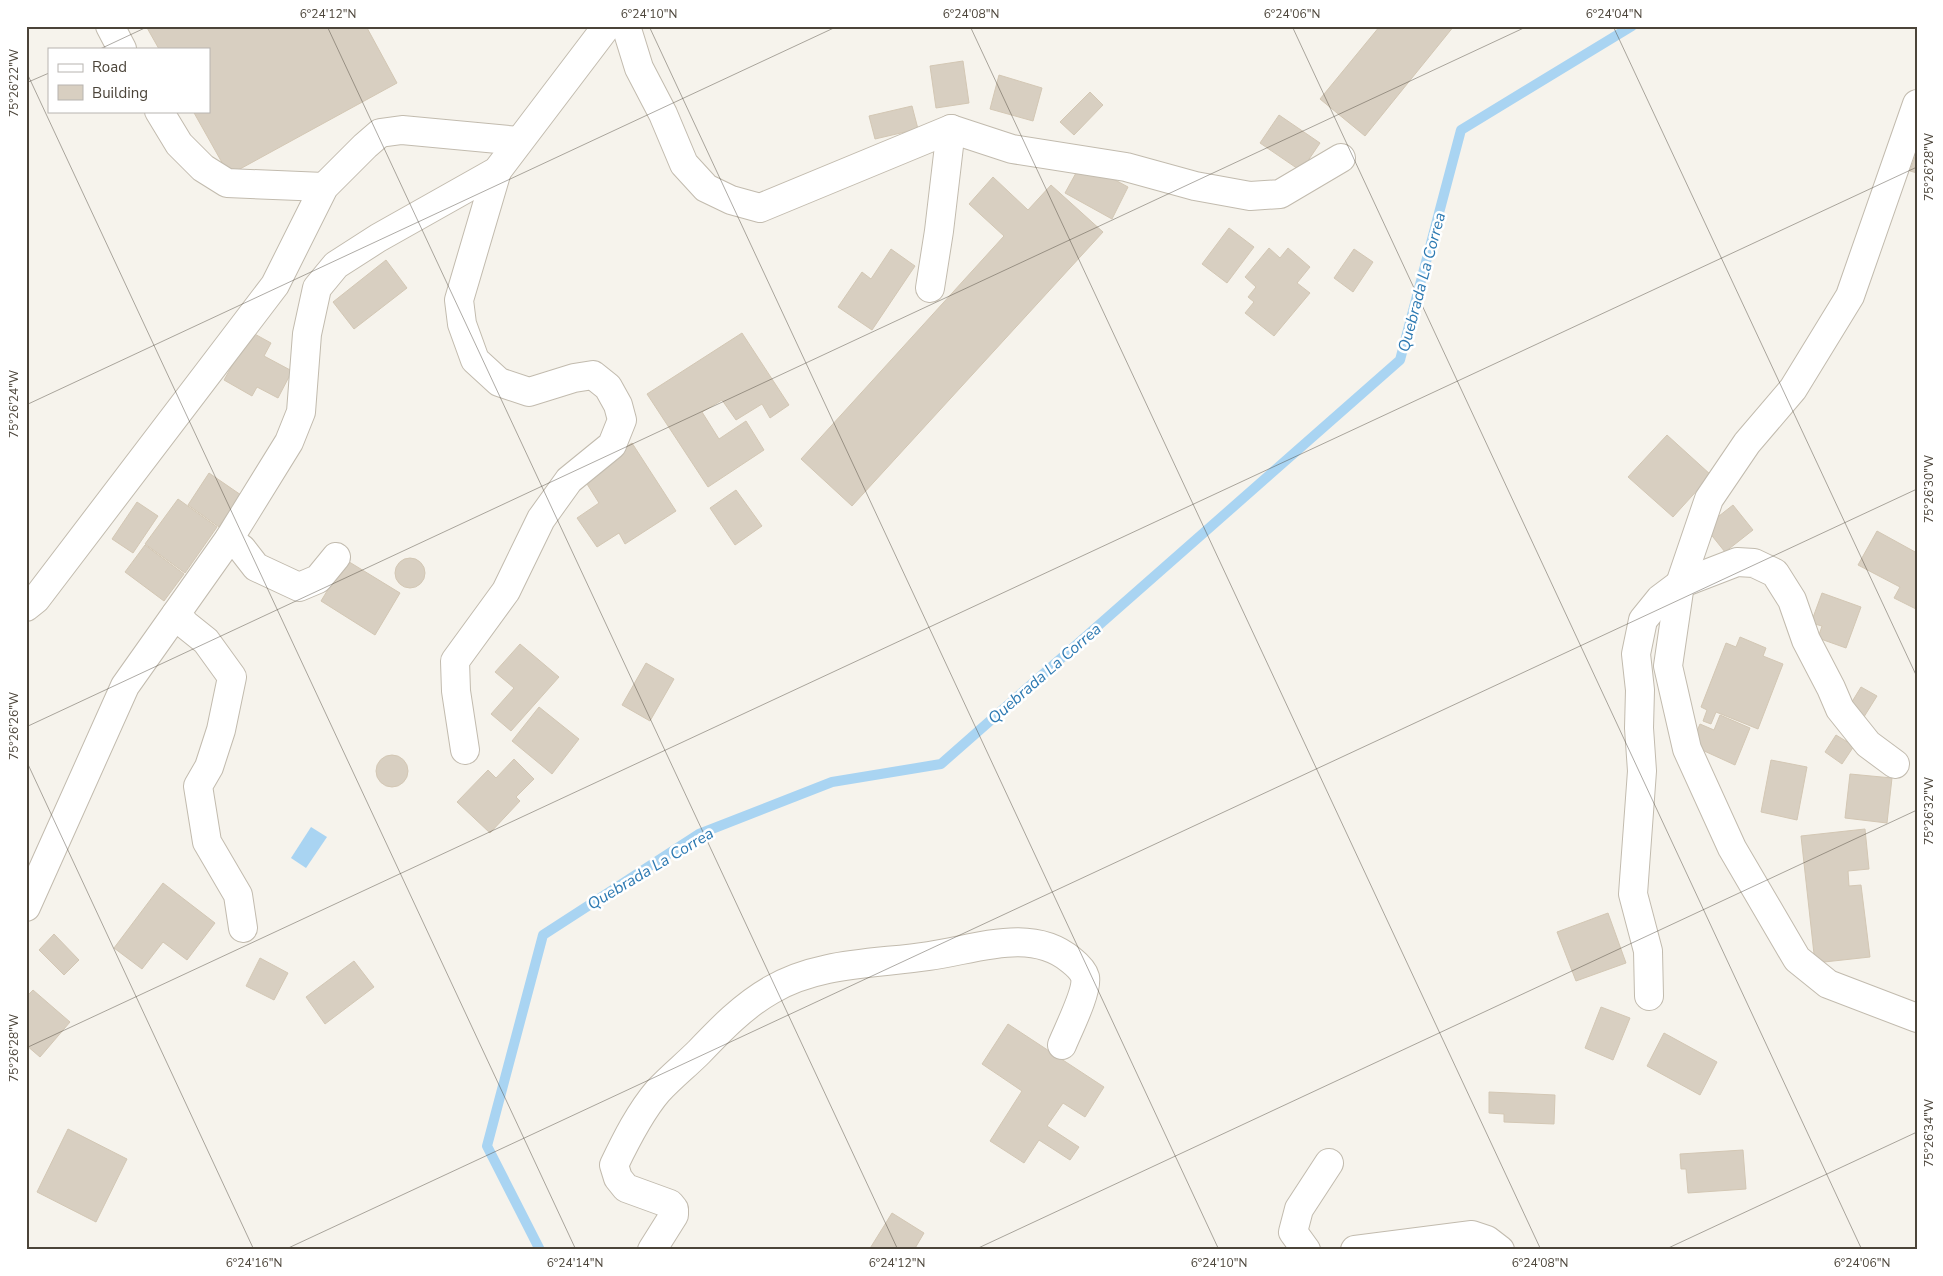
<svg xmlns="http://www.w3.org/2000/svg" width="1943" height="1276" font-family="'Nunito Sans',sans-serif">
<rect width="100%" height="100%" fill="#f6f3ec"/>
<path fill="#a9d4f2" d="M311 827 327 837 306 868 291 858Z"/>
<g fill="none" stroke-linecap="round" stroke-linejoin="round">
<path stroke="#a9d4f2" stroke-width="10" d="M540 1250 487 1146 543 935 699 834 832 782 941 764 1400 360 1461 130 1632 26"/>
</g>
<g fill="#d8cfc1" stroke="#d3c7b4">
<path d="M146 26H366L397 83 229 175 193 111H209V49H159Z"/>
<path d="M1380 26H1454L1365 136 1320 99Z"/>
<path d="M963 61 969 103 936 108 930 66Z"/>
<path d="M999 75 1042 88 1033 121 990 109Z"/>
<path d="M1090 92 1103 105 1074 135 1060 122Z"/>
<path d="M912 106 918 129 875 139 869 116Z"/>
<path d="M1279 115 1320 143 1301 171 1260 143Z"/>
<path d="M1917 151V173L1910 171Z"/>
<path d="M1082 162 1128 187 1112 219 1065 193Z"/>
<path d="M993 177 1028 210 1051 185 1103 232 852 506 801 459 1004 236 969 204Z"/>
<path d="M1229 228 1254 247 1227 283 1202 264Z"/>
<path d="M1269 248 1280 258 1288 248 1310 267 1297 283 1310 293 1274 336 1245 313 1254 302 1248 297 1256 287 1245 277Z"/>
<path d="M891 249 915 266 872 330 838 307 862 272 871 279Z"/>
<path d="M1354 249 1373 262 1353 292 1334 278Z"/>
<path d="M386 260 407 288 354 329 333 302Z"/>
<path d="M251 332 271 343 264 356 292 371 278 398 257 387 252 396 224 380Z"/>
<path d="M742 333 789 405 770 418 762 404 736 420 722 400 702 412 719 439 746 421 764 450 708 487 647 394Z"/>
<path d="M1667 435 1711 475 1673 517 1628 477Z"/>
<path d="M632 443 676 511 625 544 619 533 597 547 577 518 599 503 582 476Z"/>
<path d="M209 473 241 495 219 527 188 505Z"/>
<path d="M736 490 762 526 735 545 710 508Z"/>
<path d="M178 499 217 527 185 573 145 544Z"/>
<path d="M137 502 158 516 133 553 112 539Z"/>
<path d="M1733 505 1753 530 1725 552 1705 527Z"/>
<path d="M1877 531 1917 553 1916 609 1894 598 1900 587 1858 565Z"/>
<path d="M145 545 184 574 164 601 125 572Z"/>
<circle cx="410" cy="573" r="15"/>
<path d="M346 560 400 593 375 635 321 601Z"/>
<path d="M1822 593 1861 607 1846 648 1818 638 1822 626 1811 623Z"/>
<path d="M1740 637 1766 648 1763 656 1783 664 1758 729 1716 712 1711 724 1703 721 1707 710 1701 707 1726 643 1736 647Z"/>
<path d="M520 644 559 677 511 731 491 714 514 688 495 672Z"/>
<path d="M646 663 674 679 650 721 622 705Z"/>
<path d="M1861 687 1877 696 1862 720 1847 710Z"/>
<path d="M539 707 579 739 552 774 512 741Z"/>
<path d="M1720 715 1750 728 1735 765 1691 745 1700 724 1714 730Z"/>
<path d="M1836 735 1854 746 1842 764 1825 752Z"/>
<circle cx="392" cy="771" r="16"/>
<path d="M514 759 534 779 516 797 520 801 490 833 457 802 488 770 496 778Z"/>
<path d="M1771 760 1807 767 1797 820 1761 812Z"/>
<path d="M1850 774 1892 778 1887 823 1845 818Z"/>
<path d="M1865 829 1869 869 1848 871 1849 886 1861 885 1870 957 1815 963 1801 836Z"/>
<path d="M163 883 215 923 187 960 163 942 142 969 114 948Z"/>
<path d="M1608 913 1626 963 1576 981 1557 932Z"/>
<path d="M54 934 79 960 64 975 39 950Z"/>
<path d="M260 958 288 973 274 1000 246 986Z"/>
<path d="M354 961 374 987 325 1024 306 997Z"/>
<path d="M33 990 70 1022 40 1057 26 1045V997Z"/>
<path d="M1601 1007 1630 1018 1613 1060 1585 1048Z"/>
<path d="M1008 1024 1104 1087 1085 1117 1063 1103 1047 1126 1079 1147 1070 1160 1039 1140 1024 1163 990 1141 1022 1091 982 1064Z"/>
<path d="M1664 1033 1717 1062 1700 1095 1647 1066Z"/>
<path d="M1489 1092 1555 1095 1554 1124 1504 1122V1114L1489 1113Z"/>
<path d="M68 1129 127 1159 96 1222 37 1192Z"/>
<path d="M1743 1150 1746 1189 1688 1193 1686 1169H1681L1680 1154Z"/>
<path d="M892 1213 924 1233 914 1250H869Z"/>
</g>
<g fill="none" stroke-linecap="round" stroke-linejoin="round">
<defs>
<g id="minor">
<path d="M110 26 122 49"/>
<path d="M626 26 639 68 663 114 684 164 706 188 731 200 760 208 951 129 1012 149 1126 167 1195 186 1250 196 1280 194 1341 158"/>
<path d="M1917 104 1850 296 1793 389 1747 443 1709 499 1680 584 1668 666 1687 749 1732 848 1797 959 1828 984 1917 1018"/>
<path d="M159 111 179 144 203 168 227 183 324 187"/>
<path d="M930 288 939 231 951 129"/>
<path d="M229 539 242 549 256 567 299 587 318 579 336 557"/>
<path d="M26 607 36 599 275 285 324 187 365 146 380 133 402 130 519 141"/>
<path d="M176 614 186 625 206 641 232 677 221 730 209 767 198 786 207 842 238 895 243 928"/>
<path d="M465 750 456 691 455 661 506 591 541 519 569 480 612 445 622 420 618 405 608 387 593 375 574 378 529 392 499 382 475 360 462 324 459 300 497 171"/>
<path d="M26 907 125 686 229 539 289 442 301 412 307 334 317 288 336 265 378 238 497 171 607 26"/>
<path d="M1649 996 1648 951 1633 894 1642 771 1639 728 1640 690 1636 654 1643 620 1660 599 1680 584 1737 562 1754 563 1775 573 1792 600 1806 640 1831 688 1840 709 1868 744 1895 764"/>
<path d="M652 1250 674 1215V1209L670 1204 626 1188 618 1178 614 1165C626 1140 640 1112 658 1091 671 1077 686 1065 699 1052 721 1029 743 1006 771 990 818 962 876 964 929 956 974 950 1031 926 1071 960 1076 964 1083 970 1085 977 1088 991 1068 1030 1062 1045"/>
<path d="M1306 1250 1293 1232 1299 1209 1329 1163"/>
<path d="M1355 1250 1472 1235 1487 1240 1500 1250"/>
</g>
</defs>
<use href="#minor" stroke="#c2bbae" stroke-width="30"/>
<use href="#minor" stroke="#fff" stroke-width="28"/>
</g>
<path fill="none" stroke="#4b4439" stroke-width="1" stroke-opacity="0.45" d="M327 26 898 1250M649 26 1219 1250M970 26 1541 1250M1292 26 1862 1250M1613 26 1917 677M100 49 149 26M26 71 576 1250M26 83 49 73M26 405 838 26M26 727 1528 26M26 760 254 1250M26 1048 1917 167M284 1250 1917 489M974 1250 1917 810M1664 1250 1917 1132"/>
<g text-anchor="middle" stroke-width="5" stroke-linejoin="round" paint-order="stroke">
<g font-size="16" font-style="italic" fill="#2e7ab2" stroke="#fff">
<text transform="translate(1421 282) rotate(-75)" y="6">Quebrada La Correa</text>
<text transform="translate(1044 673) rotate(-41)" y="6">Quebrada La Correa</text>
<text transform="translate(650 868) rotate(-31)" y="6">Quebrada La Correa</text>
</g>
</g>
<rect width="1943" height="1276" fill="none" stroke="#ffffff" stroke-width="55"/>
<rect x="48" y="48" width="162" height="65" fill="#ffffff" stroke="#b7b4b0"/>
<rect x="58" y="64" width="25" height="8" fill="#ffffff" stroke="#b7b4b0"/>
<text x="92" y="72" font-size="15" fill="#4b4439">Road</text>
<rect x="58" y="85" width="25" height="15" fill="#d8cfc1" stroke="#b7b4b0"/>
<text x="92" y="98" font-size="15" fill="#4b4439">Building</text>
<rect x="28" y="28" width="1888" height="1220" fill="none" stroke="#4b4439" stroke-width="2"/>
<g font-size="12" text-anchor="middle" fill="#4b4439">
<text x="328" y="18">6°24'12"N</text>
<text x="649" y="18">6°24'10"N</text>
<text x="971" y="18">6°24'08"N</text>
<text x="1292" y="18">6°24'06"N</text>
<text x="1614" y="18">6°24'04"N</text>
<text transform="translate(14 83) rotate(-90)" y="4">75°26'22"W</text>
<text transform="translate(1929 167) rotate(-90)" y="4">75°26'28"W</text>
<text transform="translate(14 404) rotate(-90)" y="4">75°26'24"W</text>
<text transform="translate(1929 489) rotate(-90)" y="4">75°26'30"W</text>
<text transform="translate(14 726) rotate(-90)" y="4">75°26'26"W</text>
<text transform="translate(1929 811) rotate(-90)" y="4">75°26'32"W</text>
<text transform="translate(14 1048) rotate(-90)" y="4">75°26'28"W</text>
<text transform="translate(1929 1133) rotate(-90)" y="4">75°26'34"W</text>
<text x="254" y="1267">6°24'16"N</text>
<text x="575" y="1267">6°24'14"N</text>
<text x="897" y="1267">6°24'12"N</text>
<text x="1219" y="1267">6°24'10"N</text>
<text x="1540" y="1267">6°24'08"N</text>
<text x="1862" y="1267">6°24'06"N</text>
</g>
</svg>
